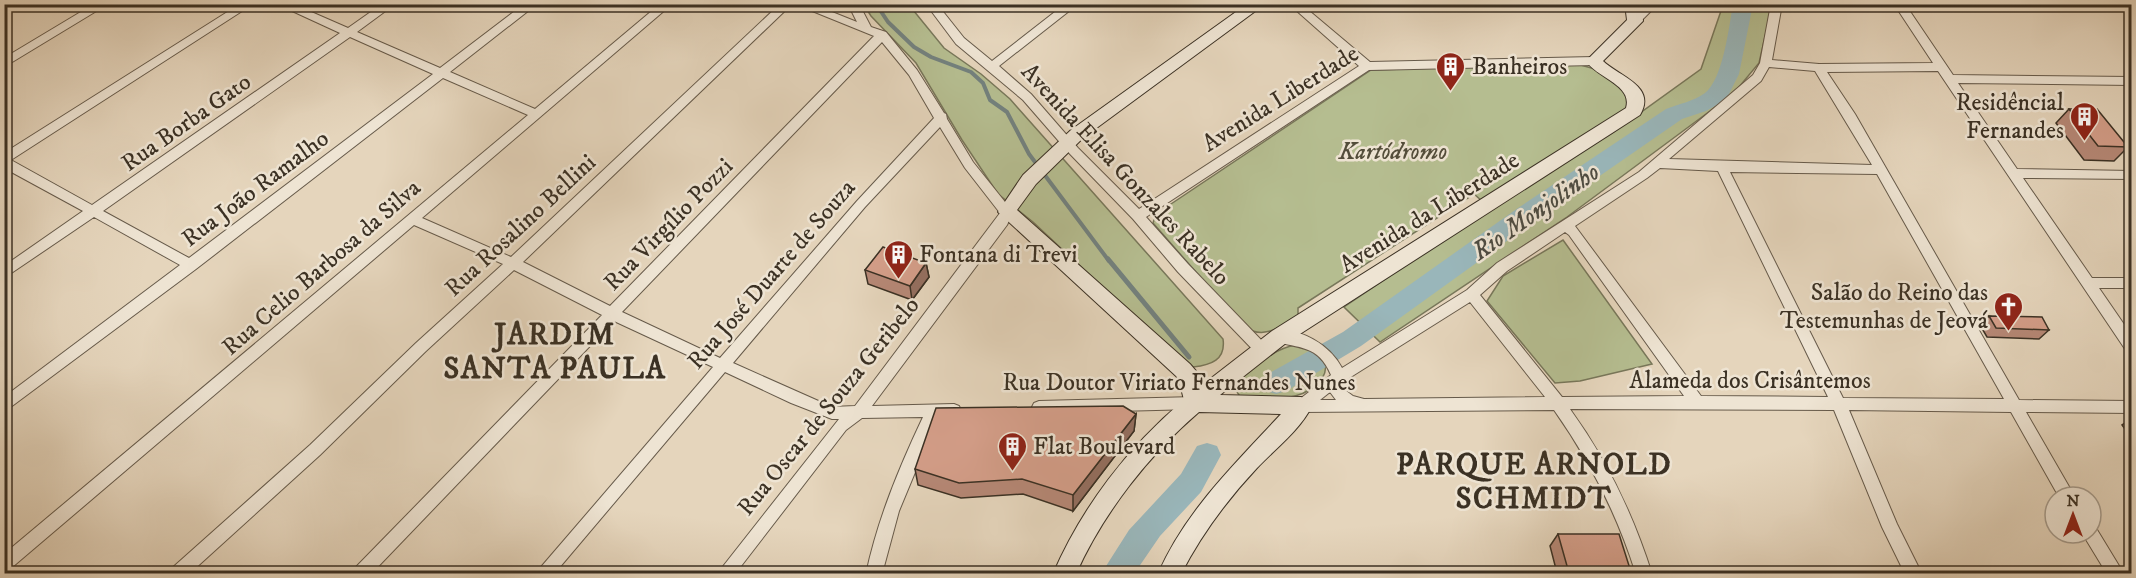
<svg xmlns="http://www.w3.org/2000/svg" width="2136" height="578" font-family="'IM FELL DW Pica',serif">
<rect width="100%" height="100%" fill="#e5d5bc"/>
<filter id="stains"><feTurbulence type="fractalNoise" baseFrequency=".00333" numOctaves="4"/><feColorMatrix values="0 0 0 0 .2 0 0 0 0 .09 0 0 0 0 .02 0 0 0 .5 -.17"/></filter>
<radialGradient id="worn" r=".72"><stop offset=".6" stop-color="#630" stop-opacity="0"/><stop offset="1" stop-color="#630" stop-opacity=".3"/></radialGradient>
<g fill="#b5bd90" stroke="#78775a" stroke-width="1.5">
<path d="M864 5H909L944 48 981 74 1010 99 1223 339C1226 360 1211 365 1193 367L1155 336 1033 222 998 194 962 140 916 63 871 16Z"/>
<path d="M1723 5 1772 6 1759 63 1739 87 1710 111 1567 217 1380 342 1344 307 1517 190 1612 133 1701 69Z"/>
<path d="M1577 64 1595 69 1624 88 1629 107 1482 201 1474 194 1298 308V316C1279 327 1265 340 1244 327L1153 223 1156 214 1162 210 1371 70Z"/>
<path d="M1563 240 1652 364 1580 381 1555 383 1487 301 1503 276Z"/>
<path d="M1295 345C1301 347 1308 348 1313 351 1341 368 1316 391 1295 396 1279 400 1259 398 1243 399 1237 394 1235 390 1236 382 1252 368 1273 349 1295 345Z"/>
</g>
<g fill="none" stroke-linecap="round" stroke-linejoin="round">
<path stroke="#73817e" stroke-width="4" d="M876 4 888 22 914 47 931 57 971 72 983 83 990 100 1007 112 1029 154 1109 261"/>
<path stroke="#73817e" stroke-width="5" d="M1108 259 1189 357"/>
<g fill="#99b6ba" fill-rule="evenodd">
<path d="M1733 4H1753L1739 74 1726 100 1706 111 1682 119 1536 220 1361 346 1286 391 1276 394 1266 391 1262 383 1266 375 1343 332 1518 208 1666 109C1679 104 1694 101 1705 93 1723 79 1729 27 1733 4Z"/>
<path d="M1207 443 1217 446 1221 455 1201 492 1160 536 1134 574H1101L1129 530 1181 474 1197 446Z"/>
</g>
<defs>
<g id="street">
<path d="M94 4H108L4 67V58Z"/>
<path d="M240 4H253L11 160 92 205 340 33 277 4H293L348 28 382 4H395L357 32 440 68 524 4H537L450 72 535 109 660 4H672L422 218 511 257 780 4H792L523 262 610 306 874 36 795 4H812L857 22 848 4H859L871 27 886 32 917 70 944 113 946 114 947 119 973 162 1013 212 1007 225 872 406 954 404 959 406 961 410 959 414 938 417 899 511 882 574H866C878 518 899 468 923 417L862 418 846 430 735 574H717L839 419H832L791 403 725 372 554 574H535L713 367 614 321 371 574H352L354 569 602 315 514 270 426 351 320 455 189 574H169L171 569 310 445 416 343 503 264 414 225 10 569 4 571V554L528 115 443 78 196 269 4 412V397L180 265 94 217 4 278V266L83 211 4 168V153ZM350 37 433 74 189 258 103 211ZM882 42 909 75 934 118 857 201 720 358 622 312ZM940 127 965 168 1000 213 855 406 832 407 733 363 865 207Z"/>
<path d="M926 4H937L964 38 992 61 1065 4H1078L999 66 1031 94 1078 148 1139 209 1359 66 1289 4H1301L1370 62 1594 57 1600 61 1594 65 1369 70 1146 217 1188 264 1267 346 1269 350 1267 354H1257L1178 272 1133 219 1070 154 1023 100 956 44Z"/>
<path d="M1646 4H1658L1639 23H1631V19Z"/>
<path d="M1771 4H1782L1772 60 1819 64 1933 63 1894 4H1905L1953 75 2132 77V85L1958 83 2017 169 2132 171V179L2023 178 2092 278H2132V288H2099L2132 336V354L2127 352 1938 71 1827 72 1855 114 2019 400 2132 401V413L2026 412 2075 497H2059L2011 412 1849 410 1897 524 1922 574H1905L1882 527 1834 410 1570 409C1607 460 1633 514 1652 574H1636C1617 514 1590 461 1554 410L1301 412 1296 410 1294 406 1296 402 1331 375C1318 344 1299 349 1274 341L1272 337 1274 333C1299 325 1331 346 1342 368L1467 290 1497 263 1639 172 1753 75 1760 63ZM1769 67 1815 71 1872 165 1669 159 1761 81ZM1660 168 1718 171 1828 397 1701 396 1575 226 1647 178ZM1730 172 1877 174 2004 399 1843 398ZM1565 232 1569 235 1684 396 1562 397 1480 295 1507 271ZM1470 302 1545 397 1364 399 1353 396 1345 390 1346 380ZM1330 392 1336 400H1320Z"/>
<path d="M1195 397 1200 399 1202 403 1200 407 1195 409 1039 413 1034 411 1032 407 1034 403 1039 401Z"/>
<path d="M2091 526 2096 528 2124 574H2107L2082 533H2091Z"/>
</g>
<path id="secondary" d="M1247 4H1265L1083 138 1036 184 1017 210 1190 364 1196 371 1201 386 1272 331 1626 108C1633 85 1597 78 1586 61L1627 20 1625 4H1641L1643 21 1603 61C1620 77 1657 86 1640 115L1286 343 1220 395 1301 397 1308 400 1312 406C1300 430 1275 449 1257 468 1227 500 1201 535 1181 574H1158C1186 510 1235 464 1281 414L1199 412C1149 455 1103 513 1076 574H1053C1082 507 1128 447 1184 400L1179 380 1176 376 998 212 1023 175 1071 130Z"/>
</defs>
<use href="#street" stroke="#665a4a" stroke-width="2"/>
<use href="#secondary" stroke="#3b3124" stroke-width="2"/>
<use href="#street" fill="#eee4d3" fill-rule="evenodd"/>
<use href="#secondary" fill="#eee4d3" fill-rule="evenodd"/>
</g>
<g fill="#b68876" stroke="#3b3124" stroke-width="1.5">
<path d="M2069 109 2128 147 2114 161 2084 160 2056 123Z"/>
<path d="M926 263 929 277 912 300 868 284 865 270Z"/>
<path d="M1989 316 2049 330 2039 339 1987 337 1980 325Z"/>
<path d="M1136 414 1134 431 1073 511 1023 494 961 498 918 485 915 469Z"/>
<path d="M2132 418V439L2122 425Z"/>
<path d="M1558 534 1631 572 1630 573H1557L1550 546Z"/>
</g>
<g fill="#946f60" stroke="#3b3124" stroke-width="1.5">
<path d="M926 263 929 277 912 300 910 286Z"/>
<path d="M1136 414 1134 431 1073 511V495Z"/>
</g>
<g fill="#d49e89" stroke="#3b3124" stroke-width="1.5">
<path d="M2069 109H2097L2128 147 2098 146Z"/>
<path d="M883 247 926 263 910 286 865 270Z"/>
<path d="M1989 316 2042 317 2049 330 1996 328Z"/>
<path d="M1123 406 1136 414 1073 495 1022 479 959 483 915 469 936 408Z"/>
<path d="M1558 534H1619L1631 572H1625V573H1569Z"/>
<path d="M1843 570 1845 573H1792L1791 571Z"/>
</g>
<defs>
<symbol id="building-pin" viewBox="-11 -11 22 30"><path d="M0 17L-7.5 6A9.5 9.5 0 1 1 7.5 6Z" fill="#8f2418" stroke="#eee4d3"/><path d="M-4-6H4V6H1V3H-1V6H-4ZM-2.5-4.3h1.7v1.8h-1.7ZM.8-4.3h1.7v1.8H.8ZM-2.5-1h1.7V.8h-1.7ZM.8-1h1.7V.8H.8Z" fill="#fff"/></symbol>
<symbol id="church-pin" viewBox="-11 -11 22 30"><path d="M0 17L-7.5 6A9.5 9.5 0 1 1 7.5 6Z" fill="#8f2418" stroke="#eee4d3"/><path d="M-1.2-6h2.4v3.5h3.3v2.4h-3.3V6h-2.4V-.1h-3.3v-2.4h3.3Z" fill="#fff"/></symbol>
</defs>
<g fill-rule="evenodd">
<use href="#building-pin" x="1434" y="50" width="33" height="45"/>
<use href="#building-pin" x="2068" y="100" width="33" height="45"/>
<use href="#building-pin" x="882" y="238" width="33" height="45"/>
<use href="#church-pin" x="1992" y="290" width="33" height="45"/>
<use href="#building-pin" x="996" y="430" width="33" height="45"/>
</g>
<g text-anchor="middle" stroke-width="5" stroke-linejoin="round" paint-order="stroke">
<g font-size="24" fill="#3b3124" stroke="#eee4d3" text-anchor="start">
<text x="1472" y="74">Banheiros</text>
<text x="2064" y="110" text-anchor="end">Residêncial<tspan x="2064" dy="28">Fernandes</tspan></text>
<text x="919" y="262">Fontana di Trevi</text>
<text x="1988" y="300" text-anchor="end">Salão do Reino das<tspan x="1988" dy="28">Testemunhas de Jeová</tspan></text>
<text x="1033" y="454">Flat Boulevard</text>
</g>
<g font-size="24" fill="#3b3124" stroke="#eee4d3">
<text transform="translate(1280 98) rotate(-32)" y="8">Avenida Liberdade</text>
<text transform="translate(186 122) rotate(-35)" y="8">Rua Borba Gato</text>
<text transform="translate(1126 174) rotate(47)" y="8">Avenida Elisa Gonzales Rabelo</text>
<text transform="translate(255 188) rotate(-37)" y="8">Rua João Ramalho</text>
<text transform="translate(1429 212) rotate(-32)" y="8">Avenida da Liberdade</text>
<text transform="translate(668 224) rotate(-46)" y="8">Rua Virgílio Pozzi</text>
<text transform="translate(520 225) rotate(-43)" y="8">Rua Rosalino Bellini</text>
<text transform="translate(321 267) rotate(-41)" y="8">Rua Celio Barbosa da Silva</text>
<text transform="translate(771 274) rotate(-49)" y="8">Rua José Duarte de Souza</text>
<text x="1750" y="388">Alameda dos Crisântemos</text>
<text x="1179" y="390">Rua Doutor Viriato Fernandes Nunes</text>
<text transform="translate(828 406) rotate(-51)" y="8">Rua Oscar de Souza Geribelo</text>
</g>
<g font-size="24" font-style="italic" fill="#534d3a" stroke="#eee4d3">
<text x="1393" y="159">Kartódromo</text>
</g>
<g font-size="26" font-style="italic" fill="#4e4c42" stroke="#eee4d3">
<text transform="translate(1535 211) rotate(-35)" y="9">Rio Monjolinho</text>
</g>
<g font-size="30" font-weight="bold" letter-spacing="1.5" fill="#3b3124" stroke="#eee4d3">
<text x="555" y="344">JARDIM<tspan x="555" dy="34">SANTA PAULA</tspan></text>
<text x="1534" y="474">PARQUE ARNOLD<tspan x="1534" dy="34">SCHMIDT</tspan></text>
</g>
</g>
<rect width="2136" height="578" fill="none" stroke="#e5d5bc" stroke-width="24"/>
<rect x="6" y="6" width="2124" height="566" fill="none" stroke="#3b3124" stroke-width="3"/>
<rect x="12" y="12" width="2112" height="554" fill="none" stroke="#3b3124" stroke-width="1.5"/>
<g transform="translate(2073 515)"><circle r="28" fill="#eee4d3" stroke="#a69c8d" stroke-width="1.5"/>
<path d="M0-4.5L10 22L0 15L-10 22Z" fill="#8f2418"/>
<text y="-9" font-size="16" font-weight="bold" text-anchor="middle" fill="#3b3124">N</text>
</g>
<rect width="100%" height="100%" filter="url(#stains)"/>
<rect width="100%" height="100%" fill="url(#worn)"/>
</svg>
